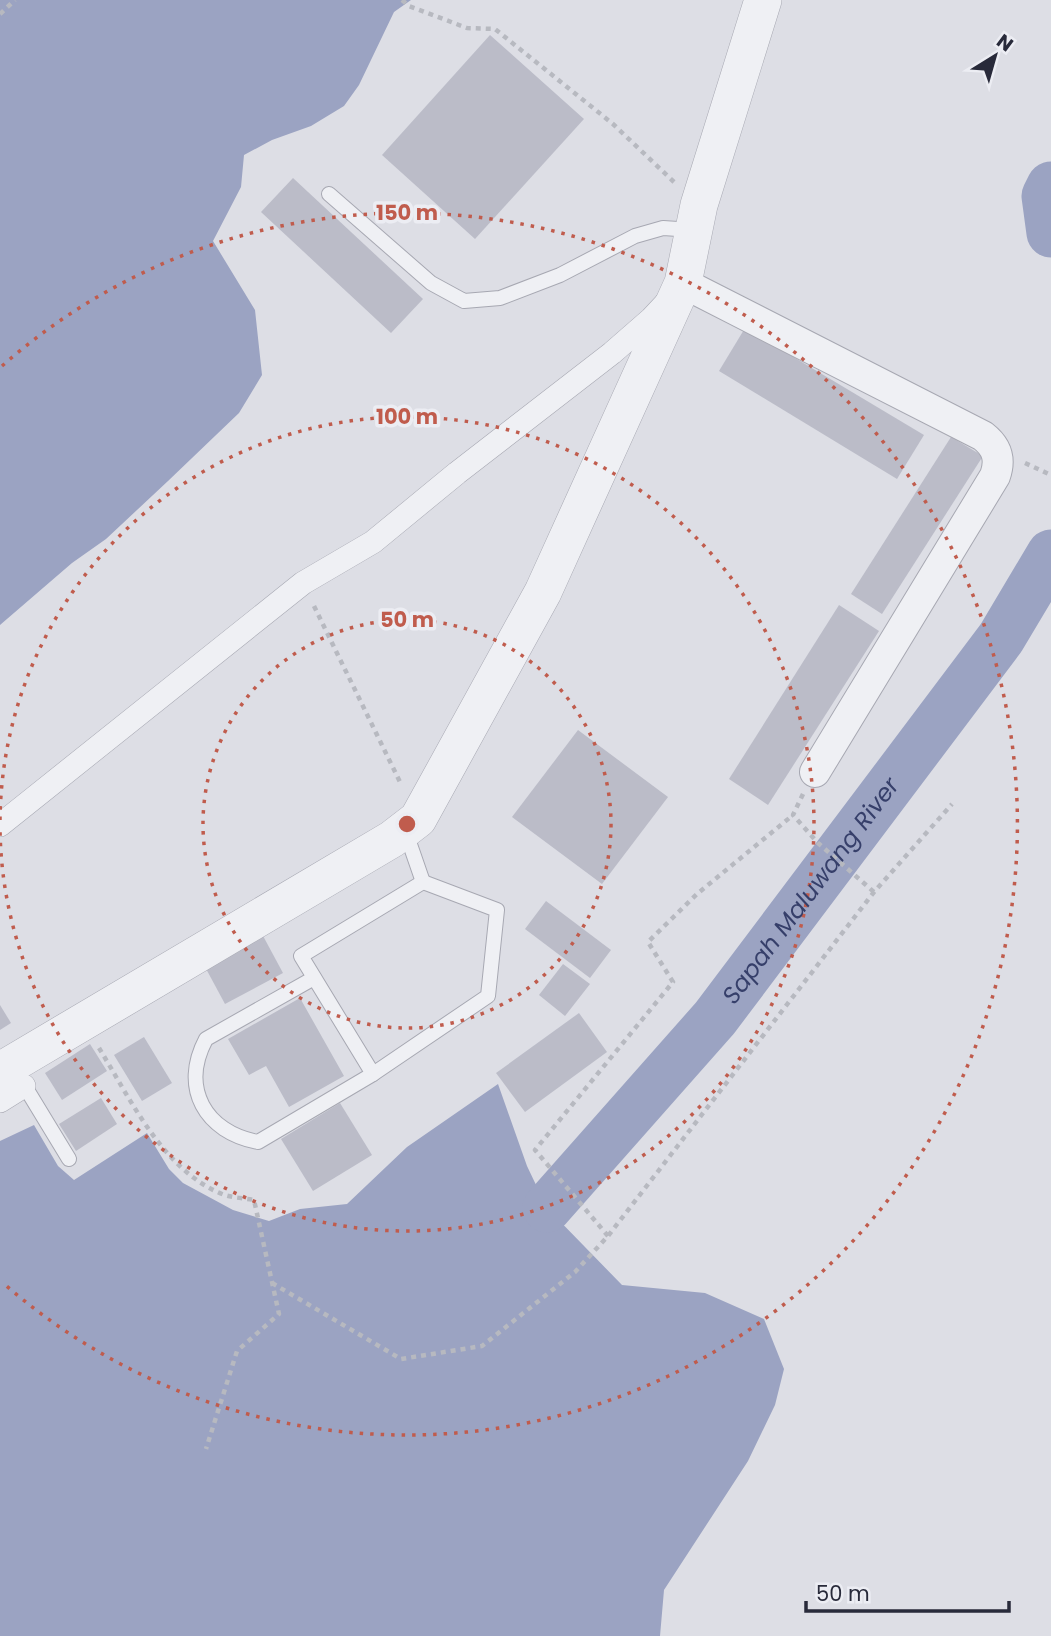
<svg xmlns="http://www.w3.org/2000/svg" width="1051" height="1636" font-family="Poppins,sans-serif">
<rect width="100%" height="100%" fill="#dddee5"/>
<g fill="#9ba3c2">
<path d="M0 0H411L394 12 359 85 344 106 311 126 272 140 244 155 241 187 213 241 255 310 262 375 239 413 168 481 106 539 72 563 0 625Z"/>
<path d="M498 1084 527 1166 547 1208 622 1285 705 1293 764 1319 784 1369 775 1405 748 1461 664 1590 660 1636H0V1141L34 1125 58 1166 74 1180 147 1133 169 1169 183 1183 233 1210 269 1221 300 1209 347 1204 407 1147Z"/>
</g>
<g fill="none" stroke-linecap="round" stroke-linejoin="round">
<g stroke="#9ba3c2" stroke-width="49">
<path d="M1051 186 1046 196 1051 233"/>
<path id="s1" d="M547 1208 715 1018 1001 638 1051 554"/>
</g>
</g>
<g fill="#bbbcc8">
<path d="M490 35 584 119 475 239 382 155Z"/>
<path d="M293 178 423 299 391 333 261 212Z"/>
<path d="M745 328 924 435 897 479 719 371Z"/>
<path d="M951 437 983 456 882 614 851 594Z"/>
<path d="M839 605 879 631 768 805 729 779Z"/>
<path d="M578 730 668 797 602 884 512 817Z"/>
<path d="M546 901 611 950 590 978 525 929Z"/>
<path d="M262 934 283 973 225 1004 204 965Z"/>
<path d="M563 964 590 984 565 1016 539 995Z"/>
<path d="M300 998 344 1076 289 1107 266 1066 249 1075 228 1039Z"/>
<path d="M0 1005 11 1023 0 1030Z"/>
<path d="M579 1013 607 1052 525 1112 496 1073Z"/>
<path d="M144 1037 172 1083 142 1101 114 1055Z"/>
<path d="M90 1044 107 1071 62 1100 45 1073Z"/>
<path d="M101 1098 117 1124 76 1151 59 1124Z"/>
<path d="M340 1103 372 1155 313 1191 281 1139Z"/>
</g>
<g fill="none" stroke-linecap="round" stroke-linejoin="round">
<defs>
<g id="service">
<path d="M329 194 431 283 464 301 500 298 560 275 635 236 663 228 693 230"/>
<path d="M405 830 423 882"/>
<path d="M314 978 206 1039C180 1088 205 1132 258 1142L373 1074 488 996 497 910 423 882"/>
<path d="M373 1074 301 956 423 882"/>
<path d="M21 1080 69 1159"/>
</g>
<g id="pedestrian">
<path d="M0 825 303 583 373 542 457 473 612 353 651 319 665 304"/>
<path d="M0 1101 24 1086"/>
</g>
<path id="minor" d="M683 283 983 436C997 447 1001 459 995 476L815 772"/>
<path id="tertiary" d="M0 1071 392 839 418 819 543 592 683 283 699 205 763 0"/>
</defs>
<use href="#service" stroke="#a7a8b2" stroke-width="16"/>
<use href="#pedestrian" stroke="#a7a8b2" stroke-width="24"/>
<use href="#minor" stroke="#a7a8b2" stroke-width="32"/>
<use href="#tertiary" stroke="#a7a8b2" stroke-width="38"/>
<g stroke="#b7b9c0" stroke-width="4.5" stroke-dasharray="5 5" stroke-linecap="butt">
<path d="M402 0 409 6 467 28 495 29 613 124 674 182"/>
<path d="M0 14 15 0"/>
<path d="M1025 463 1051 475"/>
<path d="M314 606 401 784"/>
<path d="M803 794 793 815 818 843 874 892"/>
<path d="M99 1048C131 1100 163 1170 222 1194 232 1198 244 1198 254 1200L279 1314 237 1351 206 1449"/>
<path d="M608 1236 535 1150 673 982 648 942 697 894 793 815"/>
<path d="M272 1283 401 1359 482 1346 575 1272 608 1236 874 892 952 804"/>
</g>
<use href="#service" stroke="#eff0f4" stroke-width="14"/>
<use href="#pedestrian" stroke="#eff0f4" stroke-width="23"/>
<use href="#minor" stroke="#eff0f4" stroke-width="30"/>
<use href="#tertiary" stroke="#eff0f4" stroke-width="37"/>
</g>
<g fill="none" stroke="#c05c4d" stroke-width="3.5" stroke-dasharray="3.5 7">
<circle cx="407" cy="824" r="204"/>
<path d="M0 820A407 407 0 1 1 0 828"/>
<path d="M2 366A611 611 0 1 1 2 1282"/>
</g>
<g text-anchor="middle" stroke-width="7" stroke-linejoin="round" paint-order="stroke">
<g font-size="24" font-style="italic" fill="#363f6a" stroke="#ecedf3">
<text dy="8" stroke="none"><textPath href="#s1" startOffset="413">Sapah Maluwang River</textPath></text>
</g>
</g>
<circle cx="407" cy="824" r="10" fill="#c05c4d" stroke="#ecedf3" stroke-width="3.5"/>
<g font-size="21" text-anchor="middle" font-weight="bold" fill="#c05c4d" stroke="#ecedf3" stroke-width="7" stroke-linejoin="round" paint-order="stroke">
<text x="407" y="220">150 m</text>
<text x="407" y="424">100 m</text>
<text x="407" y="627">50 m</text>
</g>
<g transform="translate(995 56) rotate(37)" stroke="#ecedf3" stroke-width="5" paint-order="stroke">
<path d="M0-5L12 26L0 18L-12 26Z" fill="#282a3a"/>
<text y="-10" font-size="19" font-weight="bold" text-anchor="middle" fill="#282a3a">N</text>
</g>
<path d="M806 1601v10h203v-10" fill="none" stroke="#282a3a" stroke-width="3.5"/>
<text x="816" y="1601" font-size="21" fill="#282a3a" stroke="#ecedf3" stroke-width="5" paint-order="stroke">50 m</text>
</svg>
